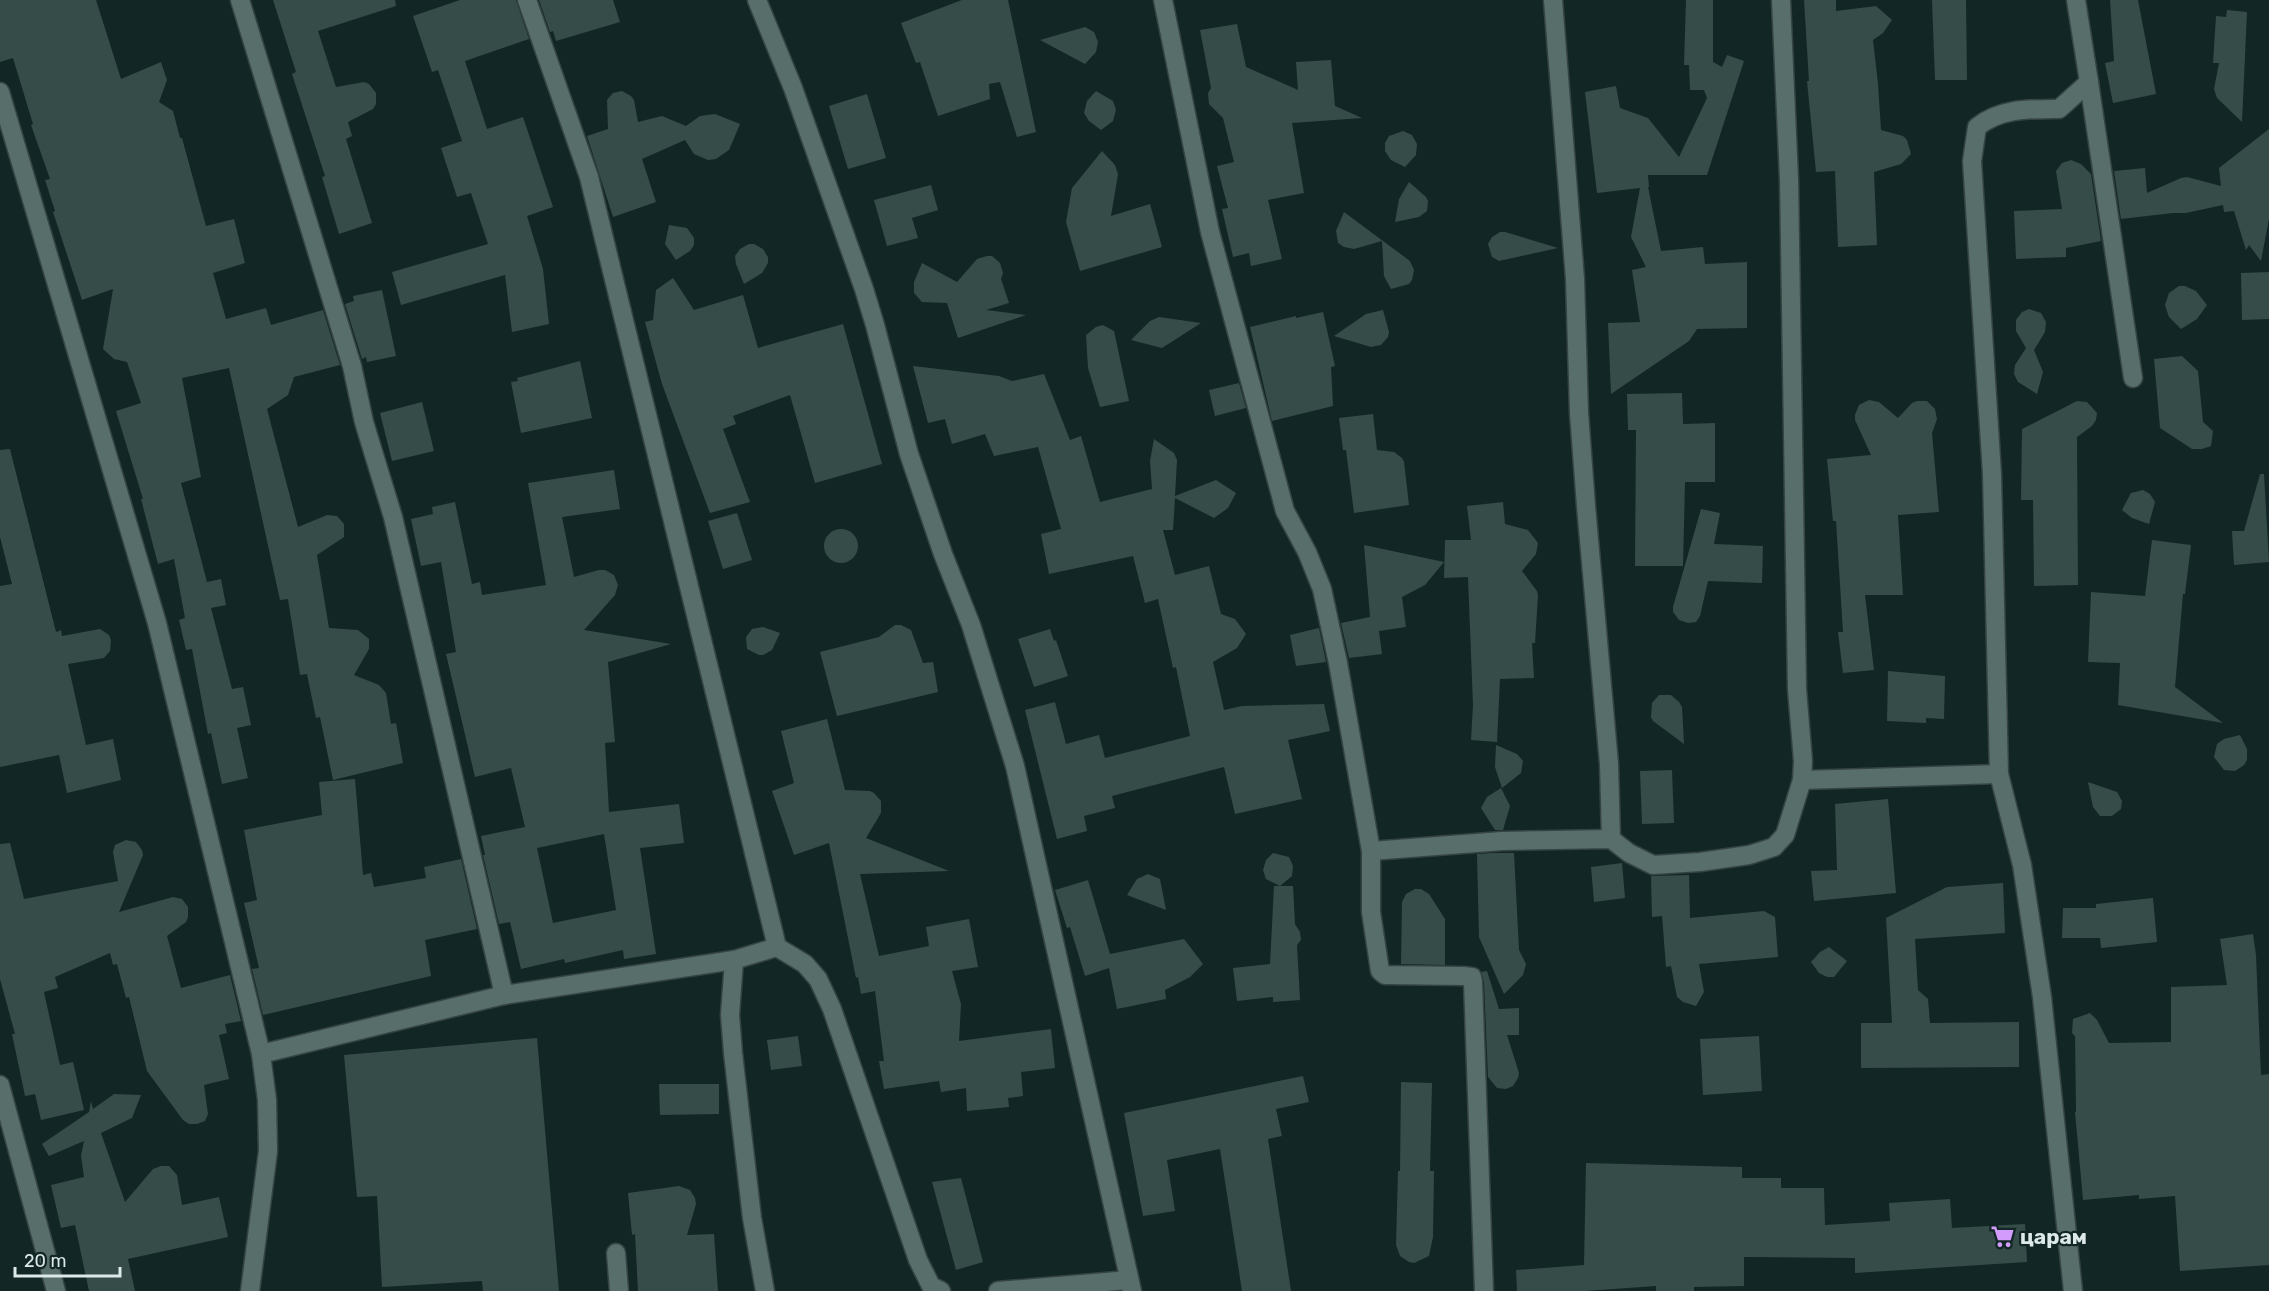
<svg xmlns="http://www.w3.org/2000/svg" width="2269" height="1291" font-family="Rubik,sans-serif">
<rect width="100%" height="100%" fill="#122725"/>
<g fill="#364c49" fill-rule="evenodd">
<path d="M0 0H96L121 79 161 62 167 80 159 102 173 111 180 138H182L206 226 234 219 245 263 213 273 226 319 266 308 271 325 323 310 340 365 294 377 288 395 267 409 298 527 327 515 337 516 344 524V537L317 555 329 628 358 630 369 639V649L354 675 379 685 386 693 391 724 396 723 403 763 333 780 320 717 316 718 307 674 300 675 288 599 280 600 229 368 182 378 201 477 181 483 207 582 221 579 226 605 211 608 232 689 243 687 251 725 237 728 248 778 222 784 211 733 208 734 192 649 186 650 179 620 185 618 174 559 158 564 141 499H143L116 411 141 403 127 362 114 359 103 349 113 289 82 300 53 212 55 211 45 180 50 179 31 125 33 124 13 58 0 62Z"/>
<path d="M273 0H395L396 6 318 31 336 87 364 82 369 84 376 93V104L373 109 348 122 352 136 346 139 372 223 339 234 322 177 325 176 292 74 296 72Z"/>
<path d="M460 0H516L529 39 465 61 487 129 523 117 553 207 527 216 543 269 549 324 512 332 505 275 401 305 392 272 488 244 471 193 457 197 441 148 462 141 438 70 432 72 413 16Z"/>
<path d="M539 0H613L620 22 556 41 553 31 550 32Z"/>
<path d="M962 0H1008L1036 132 1017 137 1000 82 989 84 990 99 938 116 920 62 916 63 901 23Z"/>
<path d="M1686 0H1713V62L1722 67 1727 55 1744 61 1707 175H1648L1649 187H1648L1661 251 1703 247 1705 264 1747 262V328L1697 329 1689 341 1611 394 1608 323 1640 322 1632 270 1646 267 1631 237 1640 188 1597 193 1585 92 1616 86 1620 108 1648 118 1679 157 1707 98 1704 90H1690L1689 65H1684Z"/>
<path d="M1804 0H1836V11L1876 6 1892 20 1883 33 1873 40 1878 84 1881 130 1903 136 1907 140 1911 154 1901 164 1874 172 1877 245 1838 247 1835 171 1816 172 1807 81H1809Z"/>
<path d="M1932 0H1966L1967 80H1935Z"/>
<path d="M2110 0H2138L2156 94 2113 103 2105 63 2114 61Z"/>
<path d="M2227 10 2247 12 2242 122 2217 98 2214 89 2219 63H2213L2216 16 2226 17Z"/>
<path d="M1237 24 1246 67 1298 90 1296 62 1331 60 1335 106 1362 118 1292 123 1304 193 1268 200 1282 259 1251 266 1249 253 1233 257 1222 209 1228 208 1217 166 1234 162 1223 118 1209 104 1208 93 1211 88 1200 30Z"/>
<path d="M1085 27 1094 32 1098 42 1096 52 1085 64 1040 40Z"/>
<path d="M622 91 631 96 634 100 638 122 662 116 686 126 700 116 715 114 740 124 729 150 716 159 708 160 694 154 685 140 642 159 656 202 613 217 587 136 608 129 607 100 613 93Z"/>
<path d="M1096 91 1113 101 1116 110 1113 121 1101 130 1089 121 1084 113 1087 101Z"/>
<path d="M867 94 886 158 848 169 829 106Z"/>
<path d="M2269 129V219L2261 261 2249 245 2246 250 2234 211 2224 212 2223 205 2186 213H2173L2121 219 2114 171 2145 168 2147 193 2181 178 2187 177 2221 186 2219 168Z"/>
<path d="M1403 131 1412 135 1417 144 1416 155 1405 167 1391 160 1385 151V143L1389 136Z"/>
<path d="M1102 151 1115 165 1118 174 1111 216 1150 204 1162 247 1080 271 1066 222 1072 188Z"/>
<path d="M2071 160 2081 164 2091 174 2101 241 2066 248V257L2016 259 2014 211 2062 209 2056 171 2062 163Z"/>
<path d="M1409 182 1426 197 1428 201 1427 211 1419 217 1395 222 1399 199Z"/>
<path d="M931 185 938 210 912 218 918 238 887 246 874 200Z"/>
<path d="M1344 212 1410 261 1414 270 1412 280 1409 284 1391 289 1384 276 1382 241 1354 249 1344 247 1338 243 1336 231Z"/>
<path d="M669 225 687 228 694 238V245L690 251 676 260 665 244Z"/>
<path d="M1500 232H1505L1558 248 1499 261 1492 257 1488 244 1492 237Z"/>
<path d="M749 244H754L763 249 768 257V263L762 273 744 284 736 264 735 256 740 249Z"/>
<path d="M987 256H992L1000 263 1003 273 1001 279 1009 303 986 310 1026 315 958 338 947 303 922 302 914 293V282L922 263 957 282 977 259Z"/>
<path d="M2269 272V319L2242 320 2241 273Z"/>
<path d="M673 278 694 310 743 295 758 348 843 324 882 464 815 483 790 395 733 416 736 424 723 429 750 502 710 513 662 384 645 322 653 320 656 290Z"/>
<path d="M2179 286H2185L2196 291 2207 305 2197 319 2181 329 2169 317 2165 305 2169 293Z"/>
<path d="M382 290 396 356 367 362 366 357 362 359 345 304 354 301 353 296Z"/>
<path d="M2029 309 2041 313 2046 322 2045 332 2034 350 2043 372 2037 394 2018 382 2014 374 2015 365 2026 348 2016 331V320L2022 312Z"/>
<path d="M1383 310 1389 332 1388 337 1381 345 1371 347 1334 336 1366 314Z"/>
<path d="M1323 312 1335 366 1331 367 1333 406 1272 421 1250 327 1296 316V318Z"/>
<path d="M1159 317 1201 323 1162 348 1131 340 1150 321Z"/>
<path d="M1103 325 1114 331 1129 401 1100 407 1088 368 1086 335 1096 327Z"/>
<path d="M2182 356 2198 371 2203 422 2213 431 2211 446 2202 449H2192L2160 428 2154 359Z"/>
<path d="M580 361 592 418 521 433 511 382 518 381 517 378Z"/>
<path d="M913 366 999 376 1012 381 1044 374 1070 440 1081 436 1100 502 1152 489 1150 461 1154 439 1174 453 1177 460 1175 496 1216 480 1236 493 1228 508 1214 518 1175 498 1173 530H1163L1175 575 1209 566 1221 614 1235 619 1246 634 1237 648 1213 662 1224 710 1242 706 1324 704 1330 731 1288 740 1302 799 1235 814 1224 767 1112 796 1115 808 1084 816 1087 831 1057 839 1025 710 1055 702 1066 744 1099 735 1105 758 1190 736 1176 667 1173 668 1158 599 1145 603 1133 556 1049 574 1041 534 1061 529 1038 447 994 456 985 434 952 444 945 419 928 423Z"/>
<path d="M1239 383 1246 408 1215 416 1209 390Z"/>
<path d="M1682 393 1683 424 1715 423V482H1685L1683 566H1635L1636 430H1628L1627 394Z"/>
<path d="M1869 400 1879 402 1898 418 1912 403 1917 401H1927L1935 409 1937 419 1932 433 1939 512 1898 515 1903 595H1865L1874 670 1843 673 1838 632H1843L1836 521H1833L1827 459 1871 455 1855 420V415L1859 405Z"/>
<path d="M2077 401 2087 402 2097 413 2096 420 2092 426 2077 437 2078 585 2034 586 2033 500H2021L2022 429Z"/>
<path d="M422 402 434 451 392 461 380 413Z"/>
<path d="M1373 414 1377 450 1394 452 1402 458 1404 462 1409 505 1354 513 1346 450H1343L1339 418Z"/>
<path d="M10 449 56 632 61 630 62 636 100 629 109 635 111 640 110 651 104 658 68 664 86 745 113 739 121 780 67 793 59 755 0 767V586L12 584 0 537V450Z"/>
<path d="M614 470 620 509 562 517 574 577 599 570H605L614 575 618 585 615 595 584 630 671 644 608 662 615 742 605 743 609 812 679 804 684 843 640 848 656 954 624 959 623 950 565 963 564 959 521 969 510 922 499 924 483 855H485L481 836 525 827 511 768 475 777 446 654 456 652 441 562 421 566 411 519 433 514 432 507 455 502 472 584 480 582 482 595 546 585 528 483ZM604 834 616 910 553 923 537 848Z"/>
<path d="M2260 474H2264L2269 562 2234 565 2232 531H2244Z"/>
<path d="M2143 490 2150 494 2155 502 2149 524 2132 518 2122 510 2131 493Z"/>
<path d="M1503 502 1505 524 1528 530 1538 543 1536 554 1522 571 1537 591 1538 595 1535 643H1532L1534 678 1500 679 1497 742 1471 740 1473 705 1468 577 1444 578 1445 540H1471L1467 506Z"/>
<path d="M1701 509 1720 513 1714 544 1763 546 1762 583 1708 581 1700 616 1696 622 1688 623 1679 620 1673 612V607Z"/>
<path d="M737 513 752 560 723 569 708 521Z"/>
<circle cx="841" cy="546" r="17"/>
<path d="M2152 540 2191 545 2185 594H2183L2175 687 2223 723 2118 705 2120 663 2088 662 2091 592 2145 596Z"/>
<path d="M1364 545 1444 562 1425 585 1402 597 1406 627 1379 631 1382 654 1349 658 1341 623 1370 617Z"/>
<path d="M895 625H901L911 630 923 663 933 662 938 692 837 716 820 652 879 637Z"/>
<path d="M763 627 780 633 772 650 763 655H759L747 649 746 637 752 629Z"/>
<path d="M1319 628 1326 662 1296 666 1290 635Z"/>
<path d="M1050 629 1054 641 1056 640 1068 676 1034 687 1018 639Z"/>
<path d="M1888 671 1945 676 1944 719 1926 718V723L1887 721Z"/>
<path d="M1659 695H1671L1679 702 1682 707 1684 744 1653 721 1651 717 1652 703Z"/>
<path d="M827 719 845 790 870 791 874 793 881 801V813L866 838 949 871 860 874 879 956 929 946 926 927 969 919 978 967 952 971 961 1004 959 1041 1051 1029 1055 1068 1021 1072 1023 1096 1008 1098 1009 1107 967 1111 966 1088 941 1092 939 1081 884 1089 879 1061H884L875 991 861 994 858 977 856 978 829 843 794 855 772 791 794 783 781 731Z"/>
<path d="M2240 735 2247 749V760L2244 765 2235 771 2224 770 2214 757 2217 744 2224 739Z"/>
<path d="M1496 745 1517 754 1523 761 1521 773 1502 788 1495 767Z"/>
<path d="M1672 770 1674 823 1642 824 1640 771Z"/>
<path d="M355 779 363 875 371 873 374 887 426 878 424 867 461 859 477 929 425 940 431 976 263 1015 252 969 259 968 244 903 257 900 244 830 322 815 319 782Z"/>
<path d="M2088 782 2117 792 2122 801 2121 809 2112 816H2100L2093 807Z"/>
<path d="M1501 788 1510 806 1503 830H1495L1481 808 1487 797Z"/>
<path d="M1888 799 1896 893 1814 901 1811 871 1837 870 1835 804Z"/>
<path d="M126 840 136 842 142 850 143 855 119 912 173 897 182 899 188 907V917L186 922 167 936 181 988 230 975 241 1021 225 1024 227 1033 219 1035 229 1079 204 1085 208 1114 205 1121 197 1124H189L183 1120 147 1071 129 997 126 998 117 964 113 965 110 953 55 977 58 988 44 992 60 1065 73 1062 84 1110 41 1120 35 1094 25 1096 12 1034H15L0 979V844L10 843 24 899 118 881 113 852 115 845Z"/>
<path d="M1273 853 1289 857 1293 866 1292 876 1280 886H1293L1295 924 1300 932 1301 940 1297 945 1300 1000 1273 1002V997L1237 1001 1233 968 1270 964 1274 886H1280L1266 879 1263 870 1266 860Z"/>
<path d="M1493 853H1514L1519 950 1526 964 1523 975 1504 994 1479 937 1477 854Z"/>
<path d="M1622 863 1625 898 1594 902 1591 867Z"/>
<path d="M1148 874 1160 879 1166 910 1127 895 1137 879Z"/>
<path d="M1689 875 1690 918 1764 911 1775 917 1778 957 1699 964 1704 992 1696 1006 1683 1002 1677 997 1671 966 1666 967 1662 916 1652 917 1651 876Z"/>
<path d="M1088 880 1110 954 1184 939 1203 964 1190 977 1165 990 1166 999 1117 1009 1109 968 1085 976 1070 927 1067 928 1055 890Z"/>
<path d="M2003 883 2005 933 1915 939 1918 990 1928 999 1930 1023 2019 1022V1067L1861 1068V1023H1892L1886 918 1947 887Z"/>
<path d="M1415 889H1421L1429 894 1445 919V965L1401 964 1402 902 1406 894Z"/>
<path d="M2153 898 2157 942 2101 948 2100 938H2062L2063 908H2096V904Z"/>
<path d="M2253 934 2256 955 2261 1075 2269 1074V1265L2180 1271 2175 1196 2139 1199V1195L2083 1200 2075 1112H2076L2075 1036 2072 1033 2073 1019 2090 1013 2097 1020 2109 1043 2171 1042V987L2227 985 2220 939Z"/>
<path d="M1829 947 1847 961 1834 977H1827L1819 973 1811 962 1820 952Z"/>
<path d="M1487 971 1499 1009 1519 1008V1035H1507L1519 1073 1518 1078 1513 1086 1506 1089 1497 1088 1488 1077 1484 982 1481 972Z"/>
<path d="M798 1036 802 1066 771 1070 767 1040Z"/>
<path d="M1759 1036 1762 1091 1703 1095 1700 1039Z"/>
<path d="M537 1038 559 1291H483L482 1281 382 1287 377 1196 357 1197 344 1055Z"/>
<path d="M1303 1076 1309 1102 1276 1109 1282 1136 1268 1139 1291 1291H1242L1220 1149 1167 1160 1175 1211 1143 1216 1124 1113Z"/>
<path d="M1401 1082 1432 1083 1430 1171H1434L1433 1237 1429 1256 1414 1263 1409 1262 1400 1256 1396 1245 1398 1171H1400Z"/>
<path d="M659 1084H719V1114L660 1115Z"/>
<path d="M114 1094 141 1095 132 1118 101 1133 125 1202 153 1169 161 1166H169L177 1175 182 1205 219 1197 228 1237 128 1259 135 1291H89L75 1225 61 1228 51 1185 84 1177 81 1156 84 1141 49 1156 42 1144 89 1112 91 1101 93 1109Z"/>
<path d="M1586 1163 1742 1167V1178H1781V1188H1824L1825 1225 1890 1221 1889 1203 1950 1199 1952 1228 2025 1224 2027 1262 1855 1273V1258L1744 1257V1286L1694 1287V1291H1656V1286L1585 1291H1517L1516 1270 1584 1265Z"/>
<path d="M961 1178 983 1262 956 1270 932 1182Z"/>
<path d="M679 1186 690 1190 695 1198 696 1204 687 1235 714 1234 718 1291H638L635 1234 632 1235 628 1193Z"/>
</g>
<g fill="none" stroke-linecap="round" stroke-linejoin="round">
<defs>
<path id="lane" d="M616 1253 619 1291"/>
<g id="street">
<path d="M240 0 352 366 364 422 393 517 504 995"/>
<path d="M527 0 589 177 777 947 734 960 730 1015 733 1053 752 1218 765 1291"/>
<path d="M757 0 793 88 864 289 875 325 909 454 943 554 971 625 1015 766 1132 1291"/>
<path d="M1163 0 1210 232 1285 511 1307 552 1322 589 1338 663 1371 851V912L1380 971 1385 975 1464 976 1472 977 1473 982 1484 1291"/>
<path d="M1553 0 1575 279 1579 413 1586 506 1609 764 1611 839"/>
<path d="M2089 82 2133 378"/>
<path d="M0 92 157 623 261 1054"/>
<path d="M1802 780 1999 774"/>
<path d="M1371 851 1502 841 1611 839 1629 853 1653 865 1700 862 1749 855 1774 847 1785 835 1802 780 1803 761 1797 689 1789 179 1781 0"/>
<path d="M777 947 805 964 818 979 832 1009 918 1260 931 1286 941 1291"/>
<path d="M0 1085 56 1291"/>
<path d="M250 1291 268 1151 267 1100 261 1054 504 995 734 960"/>
<path d="M998 1291 1129 1280"/>
<path d="M2073 1291 2042 997 2022 865 1999 774 1992 474 1972 161 1977 127C2001 108 2029 109 2059 109L2089 82 2076 0"/>
</g>
</defs>
<use href="#lane" stroke="#354442" stroke-width="21"/>
<use href="#street" stroke="#354442" stroke-width="21"/>
<use href="#lane" stroke="#576e6b" stroke-width="18"/>
<use href="#street" stroke="#576e6b" stroke-width="18"/>
</g>
<defs>
<symbol id="supermarket-bare" viewBox="-9 -9 18 18"><path d="M-6-5.5h2.5l.6 2H6L4.5 2H-2.5L-4.4-4H-6ZM-1.5 3.2a1.3 1.3 0 1 0 .1 0ZM3 3.2a1.3 1.3 0 1 0 .1 0Z" fill="#d39cfc" stroke="#122725" stroke-width="2.5" paint-order="stroke"/></symbol>
</defs>
<g fill-rule="evenodd">
<use href="#supermarket-bare" x="1986" y="1220" width="33" height="33"/>
</g>
<g text-anchor="middle" stroke-width="4.5" stroke-linejoin="round" paint-order="stroke">
<g font-size="21" font-weight="bold" fill="#dce9e8" stroke="#122725" text-anchor="start">
<text x="2020" y="1244">царам</text>
</g>
</g>
<path d="M15 1267v9h105v-9" fill="none" stroke="#dce9e8" stroke-width="3"/>
<text x="24" y="1267" font-size="18" fill="#dce9e8" stroke="#122725" stroke-width="4.5" paint-order="stroke">20 m</text>
</svg>
